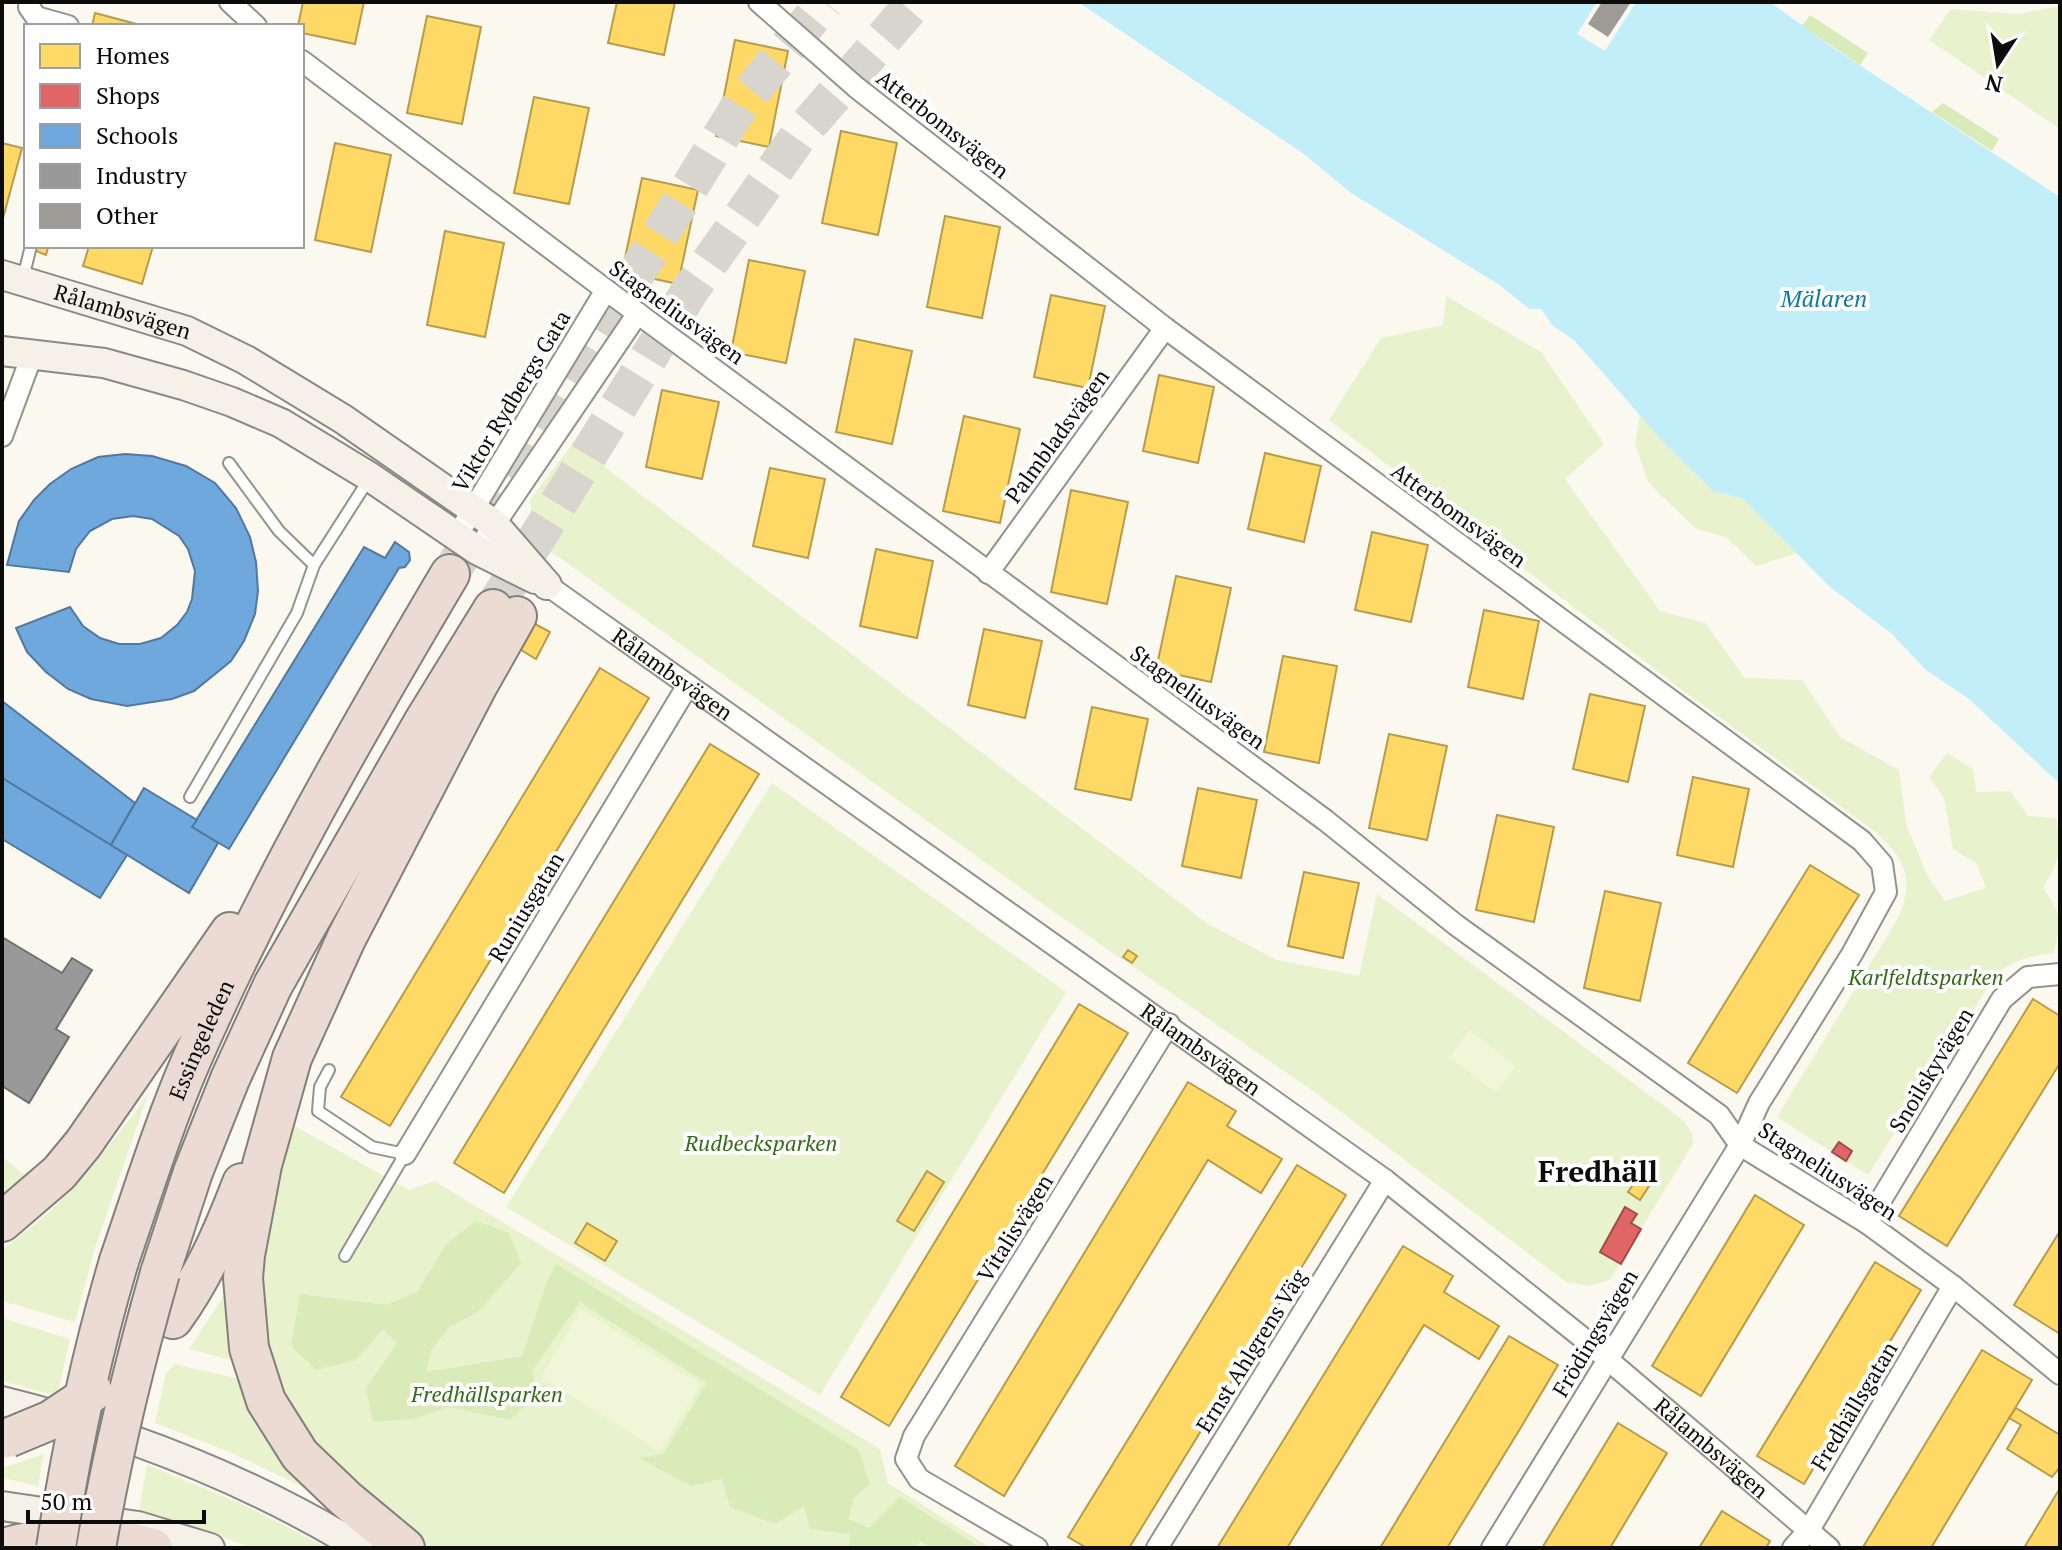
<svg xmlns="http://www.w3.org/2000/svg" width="2062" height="1550" font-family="'PT Serif',serif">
<rect width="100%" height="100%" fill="#fbf8f0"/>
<g fill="#e8f2cd">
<path d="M2060 6V129L1929 40 1951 9 2018 14Z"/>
<path d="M1446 296 1541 352 1604 444 1565 479 1660 611 1705 623 1745 678 1802 680 1840 737 1899 770 1906 824 1928 877 1945 901 1986 888 1976 863 1953 849 1944 798 1929 777 1947 753 1973 769 1976 792 2010 791 2028 816 2056 818C2062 853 2060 859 2043 888 2062 915 2062 920 2054 953 2032 955 2015 960 1997 973L1868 1175 1777 1117 1897 920C1916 879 1905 858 1873 830L1681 689 1329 420 1381 338 1443 325Z"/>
<path d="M1640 414 1665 444 1713 491 1743 499 1798 553 1756 566 1726 537 1696 529 1648 482 1635 443Z"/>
<path d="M573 443 1208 924 1277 960 1359 976 1377 894 1683 1120 1692 1133 1693 1144 1610 1280 1589 1286 1566 1282 1320 1096 1064 919 535 540 530 500Z"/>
<path d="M772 783 1066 992 820 1395 506 1207Z"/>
<path d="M148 1094 95 1248 75 1322 2 1301V1249C63 1209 106 1152 148 1094Z"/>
<path d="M289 1123 409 1190 434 1181 880 1449 888 1483 991 1548H429L306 1438 281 1400 267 1360 256 1267Z"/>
<path d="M2 1157 26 1176 2 1195Z"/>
<path d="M229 1288 238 1362 189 1349Z"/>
<path d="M2 1318 70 1339 57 1396 2 1381Z"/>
<path d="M175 1364 243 1380 317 1494 230 1452 155 1423 166 1373Z"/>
<path d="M44 1454 38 1486 2 1478V1468Z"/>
<path d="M147 1465 242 1504 328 1548H252L192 1526 139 1510Z"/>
</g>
<g fill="#daebba">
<path d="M1810 15 1868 53 1860 65 1802 26Z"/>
<path d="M1943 103 1999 139 1992 151 1932 112Z"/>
<path d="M476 1221 509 1233 521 1263 478 1312 449 1327 431 1351 426 1372 522 1356 547 1281 556 1264 859 1450 870 1484 853 1499 849 1519 869 1528 900 1497 981 1548H933L920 1541 915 1548H849L850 1534 810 1529 804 1506 775 1524 730 1507 722 1479 691 1486 639 1458 663 1454 707 1383 580 1302 532 1371 537 1395 510 1420 449 1407 413 1419 373 1422 366 1388 397 1343 383 1329 356 1360 316 1370 291 1346 300 1294 387 1305 417 1292 447 1243Z"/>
</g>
<g fill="#f2f6d8">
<path d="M1470 1030 1516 1067 1495 1092 1449 1057Z"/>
<path d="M581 1309 701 1384 660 1451 541 1377Z"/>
</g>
<path fill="#c2eef9" d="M1078 2H1770L1832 47 2060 197V784L1969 699 1926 670 1892 634 1830 587 1743 499 1713 491 1665 444 1575 341 1552 325 1541 309H1529L1501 286 1351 193 1304 154Z"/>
<path fill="#fbf8f0" d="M1597 2H1636L1605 51 1577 34Z"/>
<g fill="#ffd966" stroke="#b69c4b" stroke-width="2">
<path d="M303 2H364L355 44 302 33V26H298Z"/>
<path d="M617 2H675L664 55 608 43Z"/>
<path d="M95 13 144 26H92Z"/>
<path d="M427 16 481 27 462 124 407 113Z"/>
<path d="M735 40 788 51 769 147 716 136Z"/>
<path d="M534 97 589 108 569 204 514 193Z"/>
<path d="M841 131 897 143 878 235 822 223Z"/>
<path d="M2 143 22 148 2 222Z"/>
<path d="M335 143 391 155 371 252 315 240Z"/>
<path d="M642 178 698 190 678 284 622 272Z"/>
<path d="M945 216 1000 227 982 318 927 307Z"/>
<path d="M445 231 504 243 485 337 427 325Z"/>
<path d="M37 246 48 248 46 255 36 251Z"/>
<path d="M89 246H153L142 284 83 266Z"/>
<path d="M749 260 805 271 786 363 731 352Z"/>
<path d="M1051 295 1105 306 1088 388 1034 377Z"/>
<path d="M855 339 912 351 892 444 836 432Z"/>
<path d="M1159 375 1214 387 1198 463 1143 451Z"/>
<path d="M662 390 719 402 702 479 646 467Z"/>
<path d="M964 416 1020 429 1000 523 943 511Z"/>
<path d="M1265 453 1321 466 1304 542 1248 529Z"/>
<path d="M770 468 825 479 808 558 753 546Z"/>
<path d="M1071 490 1128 502 1107 604 1051 592Z"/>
<path d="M1372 532 1428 545 1411 622 1355 610Z"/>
<path d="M876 549 933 561 917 638 860 626Z"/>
<path d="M1176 576 1231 588 1211 682 1156 670Z"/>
<path d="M1484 610 1539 621 1523 699 1468 687Z"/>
<path d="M535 624 550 632 536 659 521 650Z"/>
<path d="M984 629 1042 641 1025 718 968 705Z"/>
<path d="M1283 656 1337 666 1319 763 1264 752Z"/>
<path d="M600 668 649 698 390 1126 341 1097Z"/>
<path d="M1590 694 1645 706 1628 782 1573 769Z"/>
<path d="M1092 707 1148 719 1131 800 1075 789Z"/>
<path d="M1389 734 1447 746 1427 840 1369 828Z"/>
<path d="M710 744 759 774 504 1193 454 1163Z"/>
<path d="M1693 777 1749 789 1733 867 1677 855Z"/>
<path d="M1198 788 1257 800 1241 878 1182 866Z"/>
<path d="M1497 815 1554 827 1534 922 1476 910Z"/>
<path d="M1810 865 1859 895 1737 1093 1688 1063Z"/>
<path d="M1304 872 1359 883 1343 958 1288 946Z"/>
<path d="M1605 891 1661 903 1640 1001 1584 988Z"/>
<path d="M1128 950 1137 956 1132 963 1123 957Z"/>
<path d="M2033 999 2060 1016V1063L1947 1246 1899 1216Z"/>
<path d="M1079 1004 1128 1033 889 1426 841 1397Z"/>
<path d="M1188 1082 1236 1111 1227 1126 1282 1159 1261 1193 1208 1160 1004 1496 955 1466Z"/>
<path d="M1297 1165 1346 1195 1129 1548H1087L1068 1537Z"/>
<path d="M927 1171 944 1182 914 1231 897 1221Z"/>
<path d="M1637 1179 1649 1186 1640 1200 1628 1192Z"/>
<path d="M1755 1195 1804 1225 1701 1396 1652 1366Z"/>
<path d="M587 1223 617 1241 605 1261 575 1243Z"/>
<path d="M2060 1231V1334L2014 1305Z"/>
<path d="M1403 1246 1453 1276 1444 1292 1499 1326 1479 1359 1424 1325 1287 1548H1217Z"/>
<path d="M1875 1262 1921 1290 1804 1484 1757 1456Z"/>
<path d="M1509 1336 1558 1365 1523 1424 1447 1548H1380Z"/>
<path d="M1982 1350 2032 1380 1931 1548H1865L1863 1547Z"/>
<path d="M2016 1408 2060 1435V1467L2052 1477 2007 1449 2021 1425 2009 1418Z"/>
<path d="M1618 1423 1667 1453 1610 1548H1542Z"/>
<path d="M2060 1488V1548H2024Z"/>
<path d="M1722 1511 1770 1541 1766 1548H1699Z"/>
</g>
<g fill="#e06666" stroke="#a04b4b" stroke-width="2">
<path d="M1839 1142 1852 1151 1846 1161 1832 1152Z"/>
<path d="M1625 1207 1637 1214 1631 1223 1641 1229 1621 1264 1600 1252Z"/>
</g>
<g fill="#6fa8dc" stroke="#51799e" stroke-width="2">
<path d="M125 454 152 456 186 466 215 483 236 508 250 537 256 562 258 591 255 614 244 641 231 661 194 691 172 699 127 706 91 699 68 689 46 672 27 652 16 628 70 607 83 626 100 638 119 644H140L161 638 177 625 187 612 192 599 195 571 188 549 179 536 152 519 133 516 112 519 90 531 76 549 69 572 7 565 19 521 34 500 50 484 71 469 98 457Z"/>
<path d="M395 542 409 552 410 560 405 567 399 568 229 849 192 827 364 547 385 558Z"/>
<path d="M2 701 135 803 111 845 2 778Z"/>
<path d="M2 778 127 855 100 898 2 839Z"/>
<path d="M144 788 197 820 192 827 218 843 189 893 111 845Z"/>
</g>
<path fill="#999" stroke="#6f6f6f" stroke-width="2" d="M2 937 62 973 72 958 92 970 56 1029 69 1037 29 1103 2 1086Z"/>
<path fill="#9e9a96" d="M1602 2H1631L1608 37 1588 24Z"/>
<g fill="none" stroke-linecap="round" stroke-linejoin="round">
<g stroke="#d7d5ce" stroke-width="38" stroke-dasharray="38 19" stroke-linecap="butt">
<path d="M450 574 741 104 825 2"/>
<path d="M498 601 691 289 797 138 915 2"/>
</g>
<defs>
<g id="lane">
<path d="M23 278 31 246"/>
<path d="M229 463 279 531 314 565"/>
<path d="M190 797 297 613 314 565 369 479"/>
<path d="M329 1070 320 1087 318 1111 372 1147 405 1154 345 1256"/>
</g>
<g id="street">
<path d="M30 2 29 7 36 17 68 26"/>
<path d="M230 2 256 26"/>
<path d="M759 2 857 88 1165 328 1862 841 1882 864 1886 892 1852 954 1759 1103 1740 1145 1492 1548"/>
<path d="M302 61 606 290 1325 820 1456 925 1719 1115 1740 1145 1867 1223 1953 1286 2060 1374"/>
<path d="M2 436 32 355"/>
<path d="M457 536 606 290"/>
<path d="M477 550 638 313"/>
<path d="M988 573 1165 328"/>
<path id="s1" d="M547 585 1385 1180 1579 1335 1829 1548"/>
<path d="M405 1154 688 685"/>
<path d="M1867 1223 2002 999 2028 977 2060 974"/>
<path d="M1037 1548 919 1479 906 1459 914 1436 1169 1024"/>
<path d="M1157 1548 1385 1180"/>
<path d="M1793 1548 1809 1530 1953 1286"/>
</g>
<g id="secondary">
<path id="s2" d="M2 275 187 331 246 360 343 419 494 524 547 585"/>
<path d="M2 351 104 363 183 385 232 402 281 423 370 477 477 550 535 579"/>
<path d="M2 1401C127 1432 251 1481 361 1548"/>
<path d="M2 1506 138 1526 210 1548"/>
</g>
<g id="highway">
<path d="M2 1222 59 1173 83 1144 230 932"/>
<path id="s3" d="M119 1261C142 1194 163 1126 191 1061 264 893 357 731 450 574"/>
<path d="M160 1273 193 1172 230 1079 273 985 424 721 493 609"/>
<path d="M173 1319C204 1276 223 1232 242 1183"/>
<path d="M5 1548C43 1534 115 1536 153 1548"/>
<path d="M405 1548 346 1499 300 1455 266 1401 249 1348 243 1278 245 1255 262 1165 292 1058 346 939 477 687 517 616"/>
</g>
</defs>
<use href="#lane" stroke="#94928f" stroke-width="14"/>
<use href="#street" stroke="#94928f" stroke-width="24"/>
<use href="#secondary" stroke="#8a8985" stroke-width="32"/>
<use href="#highway" stroke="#81807c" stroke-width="42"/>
<use href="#lane" stroke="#fefefd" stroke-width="10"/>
<use href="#street" stroke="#fefefd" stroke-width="20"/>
<use href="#secondary" stroke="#f5f1e8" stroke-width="28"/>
<use href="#highway" stroke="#ebdbd3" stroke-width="38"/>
<defs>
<g id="highway-bridge">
<path d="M8 1438 51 1420 93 1392"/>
<path d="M56 1548C71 1450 91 1355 119 1261"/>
<path d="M96 1548C112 1455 134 1364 160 1273"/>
</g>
</defs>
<use href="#highway-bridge" stroke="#81807c" stroke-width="42" stroke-linecap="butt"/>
<use href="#highway-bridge" stroke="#ebdbd3" stroke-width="38"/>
</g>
<g text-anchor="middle" stroke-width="8" stroke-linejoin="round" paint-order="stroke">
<g font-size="22" fill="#0c0c0c" stroke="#fff">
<text transform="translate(943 124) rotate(38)" y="8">Atterbomsvägen</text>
<text dy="8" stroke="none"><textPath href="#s2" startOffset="126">Rålambsvägen</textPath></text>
<text transform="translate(677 312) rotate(36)" y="8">Stagneliusvägen</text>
<text transform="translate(511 401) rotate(-59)" y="8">Viktor Rydbergs Gata</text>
<text transform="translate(1057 436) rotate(-54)" y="8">Palmbladsvägen</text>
<text transform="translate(1459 515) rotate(36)" y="8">Atterbomsvägen</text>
<text dy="8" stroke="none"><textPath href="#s1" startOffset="154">Rålambsvägen</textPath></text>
<text transform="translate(1198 697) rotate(36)" y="8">Stagneliusvägen</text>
<text transform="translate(526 907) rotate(-59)" y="8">Runiusgatan</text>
<text dy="8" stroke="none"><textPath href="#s3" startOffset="236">Essingeleden</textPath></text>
<text dy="8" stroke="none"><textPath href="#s1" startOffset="802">Rålambsvägen</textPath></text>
<text transform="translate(1931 1070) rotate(-59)" y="8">Snoilskyvägen</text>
<text transform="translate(1828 1171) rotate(33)" y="8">Stagneliusvägen</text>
<text transform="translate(1015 1228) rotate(-58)" y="8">Vitalisvägen</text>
<text transform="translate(1595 1333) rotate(-59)" y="8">Frödingsvägen</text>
<text transform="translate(1251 1351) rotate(-58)" y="8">Ernst Ahlgrens Väg</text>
<text transform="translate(1854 1406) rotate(-59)" y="8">Fredhällsgatan</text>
<text dy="8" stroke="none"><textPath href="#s1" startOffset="1450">Rålambsvägen</textPath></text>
</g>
<g font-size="22" font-style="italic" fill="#336b16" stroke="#fff">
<text x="1926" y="985">Karlfeldtsparken</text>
<text x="761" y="1151">Rudbecksparken</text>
<text x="487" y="1402">Fredhällsparken</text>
</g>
<g font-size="24" font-style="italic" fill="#097bab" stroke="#fff">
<text x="1824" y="307">Mälaren</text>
</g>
<g font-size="30" font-weight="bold" fill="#0c0c0c" stroke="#fff">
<text x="1598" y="1182">Fredhäll</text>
</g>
</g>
<rect width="2062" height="1550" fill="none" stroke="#0c0c0c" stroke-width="8"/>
<rect x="24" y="24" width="280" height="224" fill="#ffffff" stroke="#9e9e9e" stroke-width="2"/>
<rect x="40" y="44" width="40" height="24" fill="#ffd966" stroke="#9e9e9e" stroke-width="2"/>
<text x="96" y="64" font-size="24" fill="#0c0c0c">Homes</text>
<rect x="40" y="84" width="40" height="24" fill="#e06666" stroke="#9e9e9e" stroke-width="2"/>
<text x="96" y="104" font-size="24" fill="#0c0c0c">Shops</text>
<rect x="40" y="124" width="40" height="24" fill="#6fa8dc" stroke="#9e9e9e" stroke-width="2"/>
<text x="96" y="144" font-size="24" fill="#0c0c0c">Schools</text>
<rect x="40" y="164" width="40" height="24" fill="#999999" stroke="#9e9e9e" stroke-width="2"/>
<text x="96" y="184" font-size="24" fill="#0c0c0c">Industry</text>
<rect x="40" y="204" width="40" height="24" fill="#9e9a96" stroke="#9e9e9e" stroke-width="2"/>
<text x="96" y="224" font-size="24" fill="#0c0c0c">Other</text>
<g transform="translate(1998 64) rotate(192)" stroke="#ffffff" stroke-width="6" paint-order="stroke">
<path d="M0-6L14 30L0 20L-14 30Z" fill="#0c0c0c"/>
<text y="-12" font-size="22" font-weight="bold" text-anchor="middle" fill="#0c0c0c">N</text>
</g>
<path d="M28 1510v12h176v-12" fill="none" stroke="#0c0c0c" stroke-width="4"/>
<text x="40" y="1510" font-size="24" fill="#0c0c0c" stroke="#ffffff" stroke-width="6" paint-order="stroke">50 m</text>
</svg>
